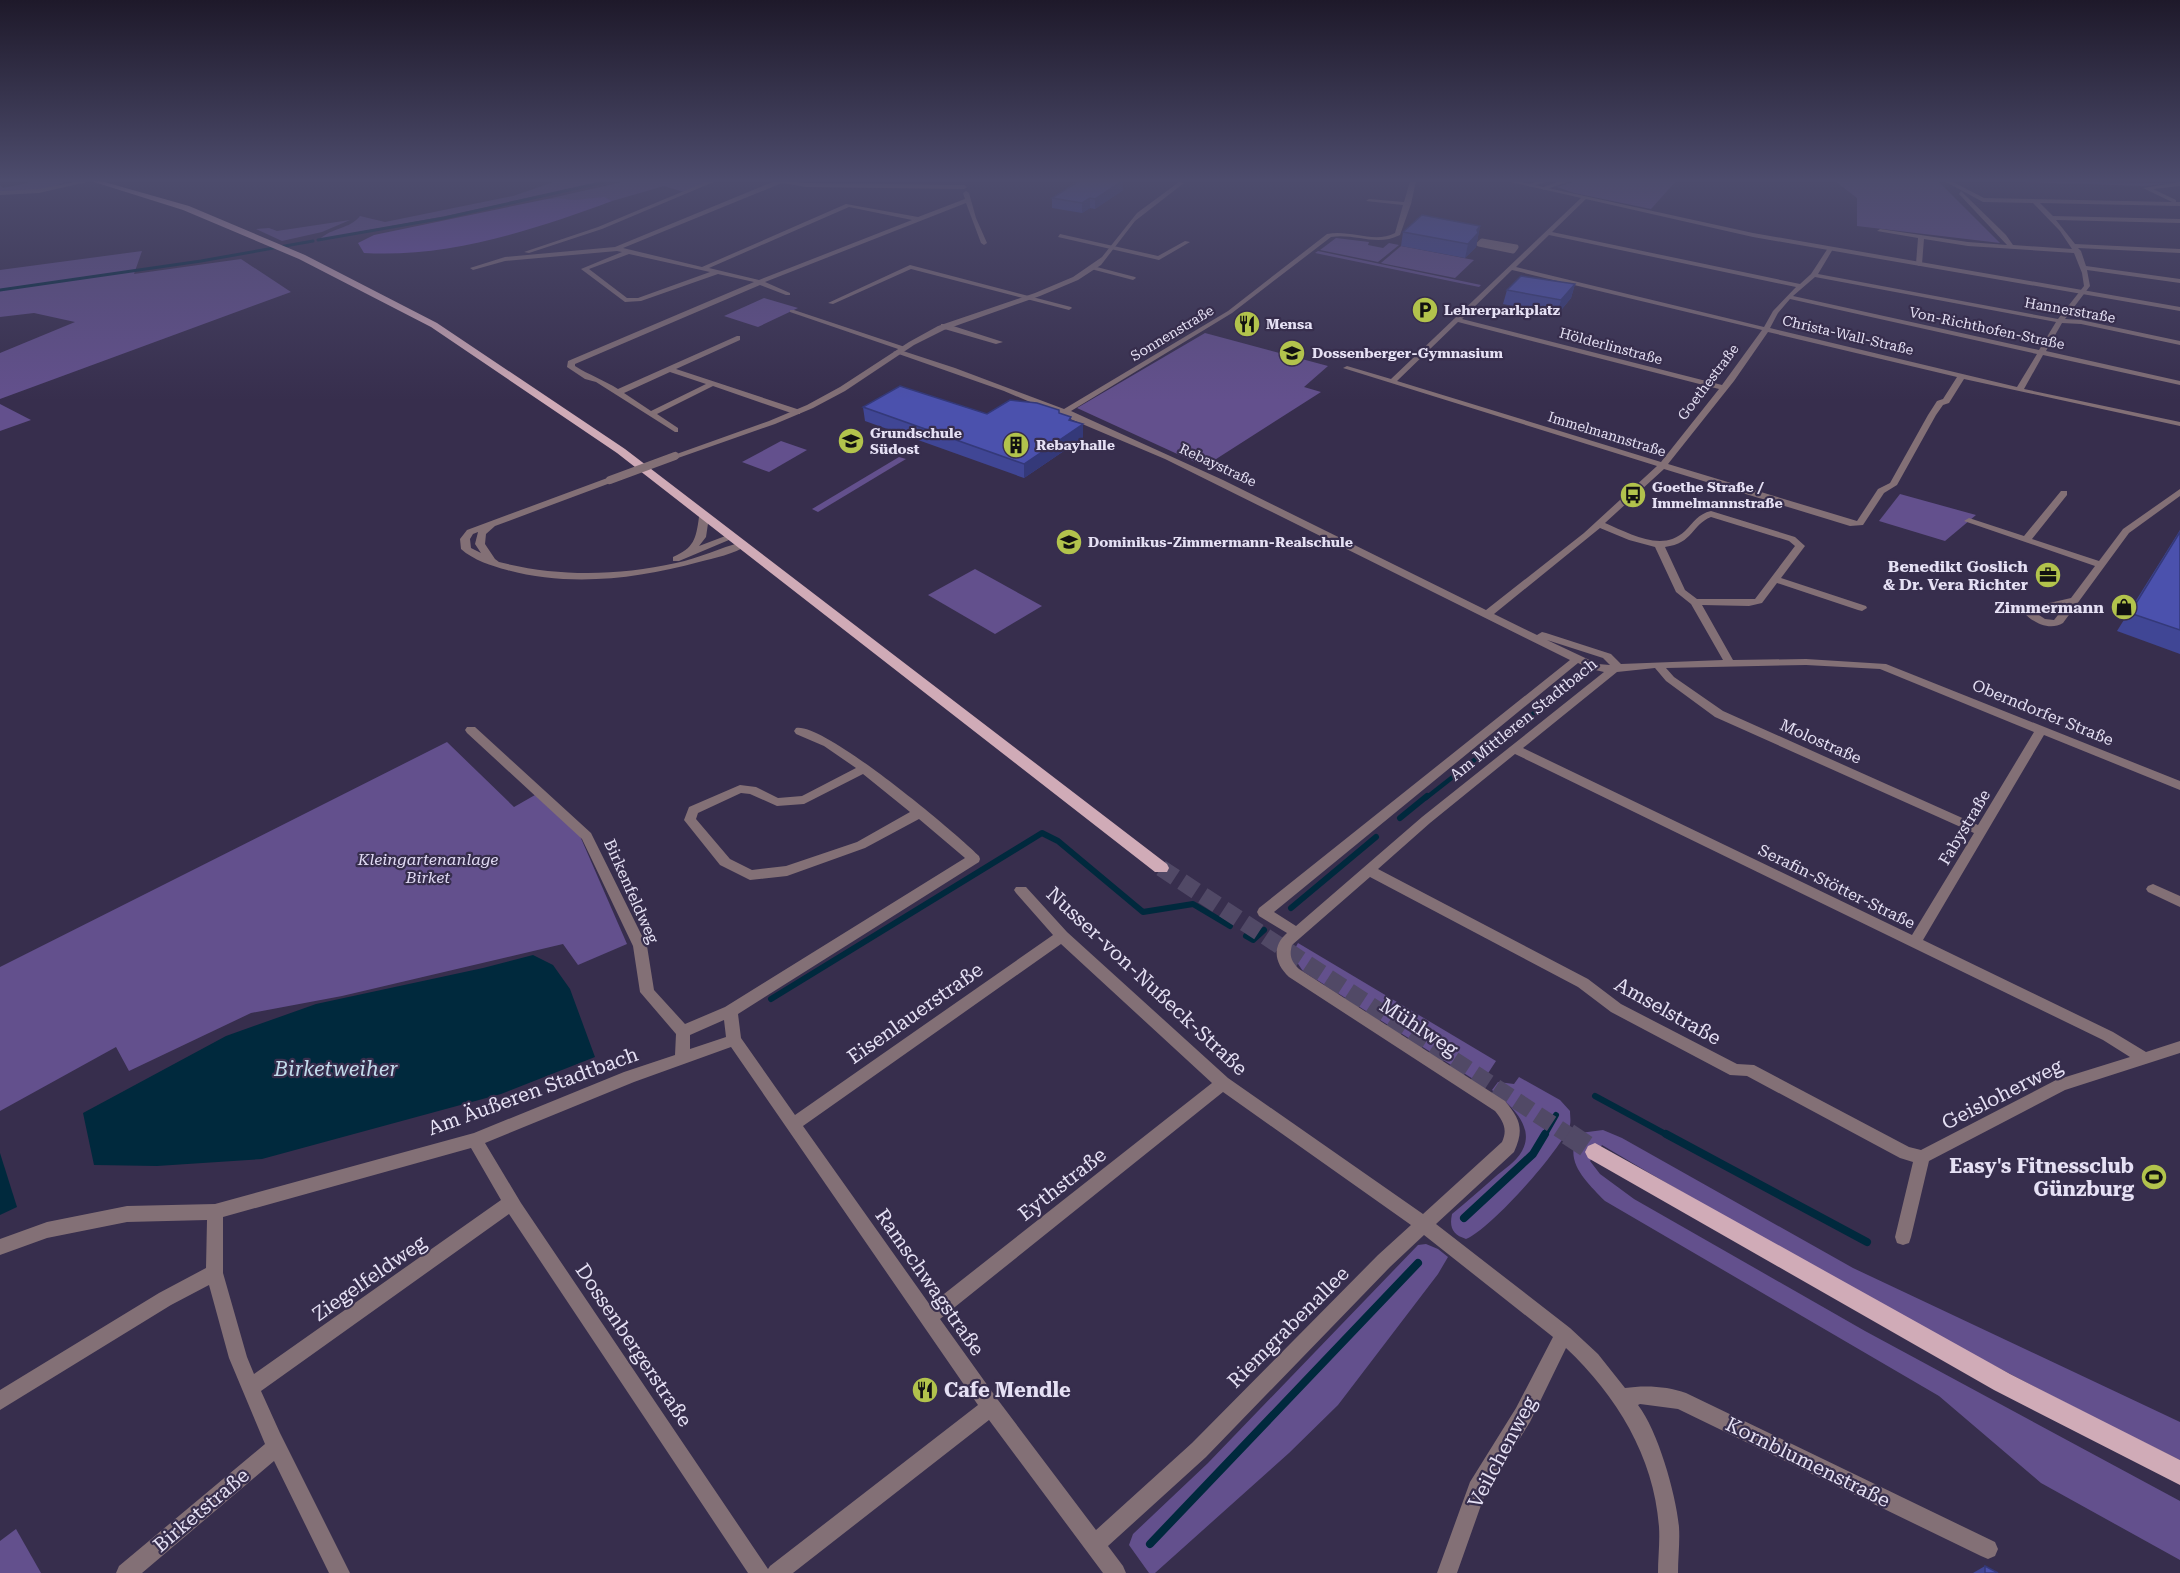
<svg xmlns="http://www.w3.org/2000/svg" width="2180" height="1573" font-family="'Roboto Serif',serif">
<rect width="100%" height="100%" fill="#372e4d"/>
<g fill="#63508d">
<path d="M26 181H66C47 193 21 190 0 191V185L3 188 28 183Z"/>
<path d="M557 181H605L446 216 320 239C331 228 350 229 360 216L385 222 513 196Z"/>
<path d="M627 181H710L684 192 664 186 612 201C598 195 587 201 572 200 563 199 556 198 547 199Z"/>
<path d="M1576 181H1676L1651 209 1574 193 1557 187Z"/>
<path d="M1835 181H1938L2000 243 1857 226V198Z"/>
<path d="M1991 181 2173 183 2144 186Z"/>
<path d="M350 220 322 232 282 241 256 229 269 228 277 231Z"/>
<path d="M1336 238 1369 242 1368 245 1383 248 1389 243 1399 245 1378 262 1320 250Z"/>
<path d="M1401 246 1474 260 1455 278 1381 263Z"/>
<path d="M142 251 134 274 241 259 291 292 0 399V353L75 322 34 313 0 317V270Z"/>
<path d="M1318 251 1481 285 1479 287 1315 253Z"/>
<path d="M764 298 798 308 758 327 724 316Z"/>
<path d="M1205 333 1328 366 1304 387 1321 392 1213 461 1197 463 1077 408Z"/>
<path d="M0 404 31 420 0 431Z"/>
<path d="M781 441 807 450 769 472 742 462Z"/>
<path d="M899 457 906 459 818 512 812 509Z"/>
<path d="M1900 494 1976 515 1945 541 1879 521Z"/>
<path d="M975 569 1042 606 995 634 928 595Z"/>
<path d="M447 742 514 807 535 795 580 836 627 944 578 965 563 944 342 996 251 1013 129 1071 116 1047 0 1111V967Z"/>
<path d="M1298 943 1496 1061 1481 1084 1303 971C1295 960 1291 955 1298 943Z"/>
<path d="M1519 1077 1560 1100 1570 1111C1570 1115 1571 1121 1570 1125 1562 1149 1489 1231 1466 1239 1453 1235 1449 1228 1452 1214 1467 1202 1481 1189 1495 1177 1503 1170 1516 1162 1522 1151 1536 1126 1509 1104 1492 1090L1498 1082 1514 1084Z"/>
<path d="M1603 1130 1622 1138 1853 1268 2180 1422V1460C1983 1364 1791 1257 1602 1145L1590 1161 1600 1174 1634 1199 1865 1331 2180 1501V1560L2041 1483 1939 1396 1605 1201C1587 1182 1561 1160 1580 1133Z"/>
<path d="M1426 1244 1438 1249 1448 1257 1438 1274 1338 1405 1289 1453 1155 1573H1149L1129 1545 1133 1534 1208 1463 1418 1245Z"/>
<path d="M16 1529 41 1573H0V1541Z"/>
</g>
<path fill="#7353b1" d="M604 197 612 201C534 230 448 258 364 253L358 243 374 235 547 199 558 198 574 200Z"/>
<g fill="#00293d">
<path d="M533 955 553 965 570 989 595 1057 501 1094 262 1159 157 1166 94 1165 83 1113 226 1036 316 1004 483 968Z"/>
<path d="M0 1153 17 1207 0 1215Z"/>
</g>
<g fill="none" stroke-linecap="round" stroke-linejoin="round">
<g stroke="#00293d" stroke-width="3">
<path d="M318 240 444 218 609 181"/>
<path d="M0 290 201 261 313 241"/>
</g>
<path stroke="#00293d" stroke-width="4.5" d="M1426 798 1580 677"/>
<g stroke="#00293d" stroke-width="6">
<path d="M1400 818 1427 796"/>
<path d="M1291 908 1376 837"/>
<path d="M1246 936 1253 940 1264 930"/>
<path d="M771 999 1042 833 1058 841 1143 912 1193 904 1230 926"/>
<path d="M1595 1096 1669 1136"/>
<path d="M1544 1136 1556 1115"/>
</g>
<g stroke="#00293d" stroke-width="8">
<path d="M1666 1134 1867 1242"/>
<path d="M1464 1218 1533 1154 1545 1134"/>
<path d="M1150 1544 1418 1263"/>
</g>
<path stroke="#514966" stroke-width="17" stroke-dasharray="17 8" stroke-linecap="butt" d="M1161 868 1570 1136"/>
<path stroke="#514966" stroke-width="22" stroke-dasharray="22 11" stroke-linecap="butt" d="M1568 1134 1595 1152"/>
<path stroke="#837076" stroke-width="5" d="M1482 241 1516 247 1513 251 1479 244Z"/>
<g fill="#837076" fill-rule="evenodd">
<path d="M708 181H716L602 229 529 253 524 252 598 227Z"/>
<path d="M775 181 806 183 964 185 967 187 964 189 806 187 782 183 623 248 702 267 846 204 918 217 965 199 963 193 966 191 969 193 976 218 987 243 984 245 981 243 966 203 765 282 790 293V295H786L760 285 575 364V366C589 375 604 380 618 389L737 336H740V340L676 369 800 410V414H794L713 386 657 414 678 428V432H675L596 382 585 379 567 367 568 361 754 282 718 274 641 301 625 302 581 269 622 252 617 251 505 261 473 270 470 268 505 257 615 247ZM849 207 912 220 759 280 709 268ZM629 254 710 272 638 298H627L589 269ZM670 372 706 384 651 411 624 393Z"/>
<path d="M1410 181H1416L1411 204 1400 235C1377 247 1355 233 1331 237L1232 313 1071 411 1223 480 1486 610 1584 533 1657 466 1343 368 1347 366 1391 379 1582 197 1587 198 1552 232 1800 284 1811 274 1828 248 1830 247 1833 249 1818 274 2058 319 2084 286 2082 273 2074 253 1968 246 1924 239 1922 264 1919 266 1916 264 1918 238 1877 231 1880 229 1968 242 2007 245 1959 194 1961 191 2006 235 2013 245 2072 249 2060 231 2033 203 1983 202 1946 182 1951 181 1984 198 2172 202 2143 188 2180 182V186L2153 189 2176 200V202H2180V206L2040 203 2053 216 2180 219V223L2056 220 2075 244 2180 249V253L2078 248 2081 251 2086 266 2180 279V283L2087 270 2090 286 2065 319 2081 320 2180 341V345L2081 324 2062 323 2046 351 2180 381V385L2043 355 2024 389 2180 422V426L1964 379 1949 403 1943 405 1936 415 1897 485 1884 493 1863 525 1850 526 1664 469 1605 523C1629 533 1662 553 1685 531 1694 522 1698 514 1711 511L1795 537 1805 546 1781 578 1866 606 1867 608 1862 611 1858 610 1777 583 1762 603 1749 606 1702 605 1733 660 1806 659 1886 664 2180 781V790L2044 735 1923 940 2113 1032 2146 1052 2180 1041V1053L2065 1090 1929 1161 1911 1237 1909 1243 1903 1245 1897 1243 1895 1237 1913 1162 1900 1158 1747 1076 1730 1075 1611 1012 1578 987 1370 877 1292 945C1289 956 1291 961 1299 969L1505 1101C1521 1120 1524 1130 1514 1152L1436 1224 1570 1328 1598 1354 1625 1388C1644 1385 1668 1386 1686 1393L1995 1542 1998 1549 1995 1556 1988 1559 1981 1556 1678 1409 1640 1404 1638 1405C1658 1431 1676 1494 1679 1527 1680 1542 1678 1558 1678 1573H1658C1658 1558 1660 1542 1659 1527 1654 1457 1617 1396 1566 1348L1530 1422 1485 1494 1457 1573H1437L1470 1482 1516 1408 1553 1337 1424 1235 1390 1267 1206 1457 1108 1546 1123 1566 1126 1573H1103L989 1420 793 1573H748L509 1214 261 1391 280 1433 350 1573H329L274 1461 142 1573H116L119 1566 265 1444 229 1358 209 1285 171 1305 0 1410V1390L159 1293 206 1268 207 1220 127 1222 47 1238 0 1255V1239L47 1222 127 1206 215 1204 474 1133 624 1072 675 1055 676 1034 640 992 633 946 582 839 467 733 465 730 467 727H475L591 833 647 946 654 990 685 1024 725 1007 965 858 919 819 865 848 787 876 750 880 720 865 684 820 689 807 740 785 756 787 778 798 802 796 856 768 824 746 796 734 794 731 796 728C824 722 955 832 979 856L980 859 979 862 738 1014 741 1038 795 1115 1053 935 1016 893 1014 890 1016 887H1026L1067 932 1228 1078 1423 1214 1502 1142C1508 1129 1503 1121 1495 1111L1289 977C1275 964 1271 947 1287 933L1259 916 1257 912 1259 908 1570 660 1165 459 1004 391 893 352 900 350 955 368 1064 409 1228 311 1327 234C1350 229 1374 244 1395 233L1403 205 1366 201 1369 199 1404 202ZM1549 235 1796 287 1773 311 1764 327 1516 267ZM1512 270 1762 330 1722 385 1462 319ZM1815 277 2056 322 2039 350 1793 296ZM1790 299 2037 354 2017 387 1770 328 1778 313ZM1458 322 1719 389 1661 462 1397 381ZM1768 332 1957 377 1943 399 1937 401 1928 415 1890 483 1878 489 1857 521 1668 464 1734 381ZM1711 517 1789 541 1795 546 1755 599H1697L1685 590 1665 547C1694 543 1691 525 1711 517ZM1600 528 1629 540 1655 547 1676 592 1691 604 1723 660 1621 664 1611 654 1546 633 1542 632 1537 635 1494 614ZM1547 640 1603 658 1610 665 1598 664ZM1578 663 1591 669 1604 672 1422 817 1296 926 1274 912ZM1806 665 1880 669 2034 732 1978 825 1723 711 1674 677 1666 668ZM1655 668 1666 681 1715 717 1974 833 1912 935 1523 748 1617 672ZM1515 754 2103 1040 2130 1057 2056 1080 1921 1150 1909 1147 1754 1065 1737 1064 1621 1004 1588 979 1378 869 1430 823ZM863 774 910 812 857 842 786 866 752 870 730 859 696 819 698 813 741 793 750 794 777 806 804 804ZM1061 944 1212 1083 930 1305 803 1126ZM724 1020 726 1037 690 1049V1035ZM731 1047 978 1405 770 1566 768 1569 521 1203 485 1143 634 1082ZM1223 1092 1411 1225 1378 1255 1192 1443 1096 1530 998 1400 940 1319ZM471 1148 501 1200 254 1374 247 1357 223 1273V1217Z"/>
<path d="M1539 181H1548L1530 187 1527 185Z"/>
<path d="M1561 181H1570L1544 190 1541 188Z"/>
<path d="M1060 234 1158 256 1185 241 1190 242 1159 260 1058 237Z"/>
<path d="M910 265 1071 307 1072 308 1069 310 911 269 833 304 828 303Z"/>
<path d="M1093 266 1135 277 1136 278 1133 280 1091 269V267Z"/>
<path d="M790 310H794L908 348 901 350 790 312Z"/>
<path d="M941 324H947L1003 342 996 344 941 328Z"/>
<path d="M2180 489V496L2129 533 2063 623C2050 631 2034 623 2025 614L2028 608 2071 598 2095 566 1964 521 1969 518 1972 519 2024 536 2061 491H2067V495L2032 539 2099 561 2123 529ZM2066 605 2054 620 2045 619 2036 613Z"/>
<path d="M2153 884 2180 896V907L2148 892 2146 889 2148 886Z"/>
</g>
<g fill="#837076" fill-rule="evenodd">
<path d="M80 181H91L39 193 0 195V191L39 189Z"/>
<path d="M1506 181H1516L1753 233 2180 307V311L1753 237Z"/>
<path d="M1179 182 1184 183 1135 221 1101 265 1078 280 1040 296 944 330 914 345 845 391 813 408 775 424 678 458 671 456 769 421 807 405 840 387 909 342 938 326 1035 293 1073 277 1102 257 1137 213Z"/>
<path d="M610 477 613 478V482L495 526 486 534 485 544 495 559 499 562C558 577 617 576 676 563 699 558 720 548 742 542L747 545C735 554 714 558 699 562 637 579 570 587 507 570 492 566 473 560 461 549L460 539 467 530ZM478 532 475 544 481 553 471 548 470 539 473 534Z"/>
<path d="M704 514 709 517 706 537 699 546 728 535H734L736 537 679 561H673V557C694 548 696 539 699 517Z"/>
</g>
<g fill="#d0abb7" fill-rule="evenodd">
<path d="M91 181H101L189 206 305 255 437 323 625 449 1167 864 1169 868 1167 872H1155L617 453 431 327 299 259 183 210Z"/>
<path d="M1595 1143 2010 1374 2180 1460V1485L1994 1390 1588 1158 1585 1152 1588 1146Z"/>
</g>
<path stroke="#837076" stroke-width="8" d="M610 480 675 456"/>
</g>
<g fill="#404695">
<path d="M1079 181H1123V190L1095 209 1090 208 1082 213 1052 208V198Z"/>
<path d="M1480 226 1476 247 1465 258 1401 246 1403 232Z"/>
<path d="M1575 284 1571 298 1557 315 1503 304 1507 290Z"/>
<path d="M863 407 987 414 1059 413 1071 417V420L1083 438 1024 478 865 421Z"/>
<path d="M2180 530V654L2117 631Z"/>
<path d="M1985 1566 1998 1573H1973Z"/>
</g>
<g fill="#343979">
<path d="M1122 181H1123V190L1095 209V199Z"/>
<path d="M1090 198V208L1082 213V203Z"/>
<path d="M1480 226 1476 247 1465 258 1468 244Z"/>
<path d="M1575 284 1571 298 1557 315 1561 300Z"/>
<path d="M1071 417V431L1083 424V438L1024 478V464Z"/>
</g>
<g fill="#4b51ad" stroke="#343979" stroke-width="1.5">
<path d="M1079 181H1122L1095 199 1090 198 1082 203 1052 198Z"/>
<path d="M1422 215 1480 226 1477 230 1478 233 1468 244 1403 232Z"/>
<path d="M1521 276 1575 284 1561 300 1507 290Z"/>
<path d="M900 386 987 414 1010 400 1037 403 1059 410V413L1071 417 1069 420 1083 424 1024 464 863 407Z"/>
<path d="M2180 532V630L2130 613Z"/>
<path d="M1985 1566 1998 1573H1985Z"/>
</g>
<linearGradient id="sky" x2="0" y2="1"><stop stop-color="#1e192a"/><stop offset="0.45" stop-color="#4d4c6d"/><stop offset="1" stop-color="#4d4c6d" stop-opacity="0"/></linearGradient>
<rect width="2180" height="401" fill="url(#sky)"/>
<defs>
<symbol id="parking-disc" viewBox="-11 -11 22 22"><circle r="9.5" fill="#b2c34c" stroke="#372e4d"/><path d="M-3.5-5.5H1a3.5 3.5 0 0 1 0 7H-1V5.5H-3.5ZM-1-3.4V-.6H.8a1.4 1.4 0 0 0 0-2.8Z" fill="#111"/></symbol>
<symbol id="restaurant-disc" viewBox="-11 -11 22 22"><circle r="9.5" fill="#b2c34c" stroke="#372e4d"/><path d="M-5-6h1v4h1v-4h1v4h1v-4h1v5L-1.5 .5V6h-2V.5L-5-1ZM5-6V6H3V1.5H1.5Q1.5-4 5-6Z" fill="#111"/></symbol>
<symbol id="school-disc" viewBox="-11 -11 22 22"><circle r="9.5" fill="#b2c34c" stroke="#372e4d"/><path d="M0-5L7-2L0 1L-7-2ZM-4 1L0 2.5L4 1V4Q0 6-4 4Z" fill="#111"/></symbol>
<symbol id="building-disc" viewBox="-11 -11 22 22"><circle r="9.5" fill="#b2c34c" stroke="#372e4d"/><path d="M-4-6H4V6H1V3H-1V6H-4ZM-2.5-4.3h1.7v1.8h-1.7ZM.8-4.3h1.7v1.8H.8ZM-2.5-1h1.7V.8h-1.7ZM.8-1h1.7V.8H.8Z" fill="#111"/></symbol>
<symbol id="bus-disc" viewBox="-11 -11 22 22"><circle r="9.5" fill="#b2c34c" stroke="#372e4d"/><path d="M-5-6H5V4H4V6H2V4H-2V6H-4V4H-5ZM-3.5-4V0h7V-4ZM-3.5 1.2v1.5H-2V1.2ZM2 1.2v1.5H3.5V1.2Z" fill="#111"/></symbol>
<symbol id="office-disc" viewBox="-11 -11 22 22"><circle r="9.5" fill="#b2c34c" stroke="#372e4d"/><path d="M-6-3h4V-5.5h4V-3h4V5H-6ZM-1-4.5V-3h2v-1.5ZM-6 0V1H6V0Z" fill="#111"/></symbol>
<symbol id="shop-disc" viewBox="-11 -11 22 22"><circle r="9.5" fill="#b2c34c" stroke="#372e4d"/><path d="M-5-2.5h2.3a2.7 3.5 0 0 1 5.4 0H5L5.5 6h-11ZM-1.5-2.5h3a1.5 2.3 0 0 0-3 0Z" fill="#111"/></symbol>
<symbol id="stadium-disc" viewBox="-11 -11 22 22"><circle r="9.5" fill="#b2c34c" stroke="#372e4d"/><path d="M0-5a6.5 5 0 1 0 0 10a6.5 5 0 1 0 0-10ZM-3.5-1.8h7v3.6h-7Z" fill="#111"/></symbol>
</defs>
<g fill-rule="evenodd">
<use href="#parking-disc" x="1410" y="295" width="30" height="30"/>
<use href="#restaurant-disc" x="1232" y="309" width="30" height="30"/>
<use href="#school-disc" x="1277" y="338" width="30" height="30"/>
<use href="#school-disc" x="836" y="426" width="30" height="30"/>
<use href="#building-disc" x="1001" y="430" width="30" height="30"/>
<use href="#bus-disc" x="1618" y="480" width="30" height="30"/>
<use href="#school-disc" x="1054" y="527" width="30" height="30"/>
<use href="#office-disc" x="2033" y="560" width="30" height="30"/>
<use href="#shop-disc" x="2109" y="592" width="30" height="30"/>
<use href="#stadium-disc" x="2139" y="1162" width="30" height="30"/>
<use href="#restaurant-disc" x="910" y="1375" width="30" height="30"/>
</g>
<g text-anchor="middle" stroke-width="4.5" stroke-linejoin="round" paint-order="stroke">
<g font-size="14" font-weight="bold" fill="#e5e0f4" stroke="#372e4d" text-anchor="start">
<text x="1444" y="315">Lehrerparkplatz</text>
<text x="1266" y="329">Mensa</text>
<text x="1312" y="358">Dossenberger-Gymnasium</text>
<text x="870" y="438">Grundschule<tspan x="870" dy="16">Südost</tspan></text>
<text x="1036" y="450">Rebayhalle</text>
<text x="1652" y="492">Goethe Straße /<tspan x="1652" dy="16">Immelmannstraße</tspan></text>
<text x="1088" y="547">Dominikus-Zimmermann-Realschule</text>
</g>
<g font-size="14" fill="#e5e0f4" stroke="#372e4d">
<text transform="translate(2070 310) rotate(10)" y="5">Hannerstraße</text>
<text transform="translate(1987 328) rotate(12)" y="5">Von-Richthofen-Straße</text>
<text transform="translate(1172 333) rotate(-31)" y="5">Sonnenstraße</text>
<text transform="translate(1848 335) rotate(13)" y="5">Christa-Wall-Straße</text>
<text transform="translate(1611 346) rotate(15)" y="5">Hölderlinstraße</text>
<text transform="translate(1708 382) rotate(-53)" y="5">Goethestraße</text>
<text transform="translate(1607 434) rotate(17)" y="5">Immelmannstraße</text>
<text transform="translate(1218 465) rotate(25)" y="5">Rebaystraße</text>
</g>
<g font-size="16" font-weight="bold" fill="#e5e0f4" stroke="#372e4d" text-anchor="end">
<text x="2028" y="572">Benedikt Goslich<tspan x="2028" dy="18">&amp; Dr. Vera Richter</tspan></text>
<text x="2104" y="613">Zimmermann</text>
</g>
<g font-size="16" fill="#e5e0f4" stroke="#372e4d">
<text transform="translate(2043 712) rotate(22)" y="6">Oberndorfer Straße</text>
<text transform="translate(1523 719) rotate(-39)" y="6">Am Mittleren Stadtbach</text>
<text transform="translate(1821 741) rotate(24)" y="6">Molostraße</text>
<text transform="translate(1964 827) rotate(-59)" y="6">Fabystraße</text>
<text transform="translate(1837 886) rotate(26)" y="6">Serafin-Stötter-Straße</text>
<text transform="translate(632 891) rotate(66)" y="6">Birkenfeldweg</text>
</g>
<g font-size="16" font-style="italic" fill="#e0daf3" stroke="#372e4d">
<text x="428" y="865">Kleingartenanlage<tspan x="428" dy="18">Birket</tspan></text>
</g>
<g font-size="20" fill="#e5e0f4" stroke="#372e4d">
<text transform="translate(1147 981) rotate(43)" y="7">Nusser-von-Nußeck-Straße</text>
<text transform="translate(1668 1011) rotate(29)" y="7">Amselstraße</text>
<text transform="translate(915 1013) rotate(-35)" y="7">Eisenlauerstraße</text>
<text transform="translate(1419 1027) rotate(33)" y="7">Mühlweg</text>
<text transform="translate(533 1091) rotate(-20)" y="7">Am Äußeren Stadtbach</text>
<text transform="translate(2002 1094) rotate(-27)" y="7">Geisloherweg</text>
<text transform="translate(1062 1184) rotate(-38)" y="7">Eythstraße</text>
<text transform="translate(369 1278) rotate(-35)" y="7">Ziegelfeldweg</text>
<text transform="translate(930 1282) rotate(55)" y="7">Ramschwagstraße</text>
<text transform="translate(1288 1327) rotate(-45)" y="7">Riemgrabenallee</text>
<text transform="translate(634 1345) rotate(56)" y="7">Dossenbergerstraße</text>
<text transform="translate(1502 1452) rotate(-62)" y="7">Veilchenweg</text>
<text transform="translate(1808 1462) rotate(26)" y="7">Kornblumenstraße</text>
<text transform="translate(201 1510) rotate(-40)" y="7">Birketstraße</text>
</g>
<g font-size="20" font-weight="bold" fill="#e5e0f4" stroke="#372e4d" text-anchor="end">
<text x="2134" y="1173">Easy's Fitnessclub<tspan x="2134" dy="23">Günzburg</tspan></text>
<text x="944" y="1397" text-anchor="start">Cafe Mendle</text>
</g>
<g font-size="21" font-style="italic" fill="#c2dbeb" stroke="#372e4d">
<text x="336" y="1076">Birketweiher</text>
</g>
</g>
</svg>
